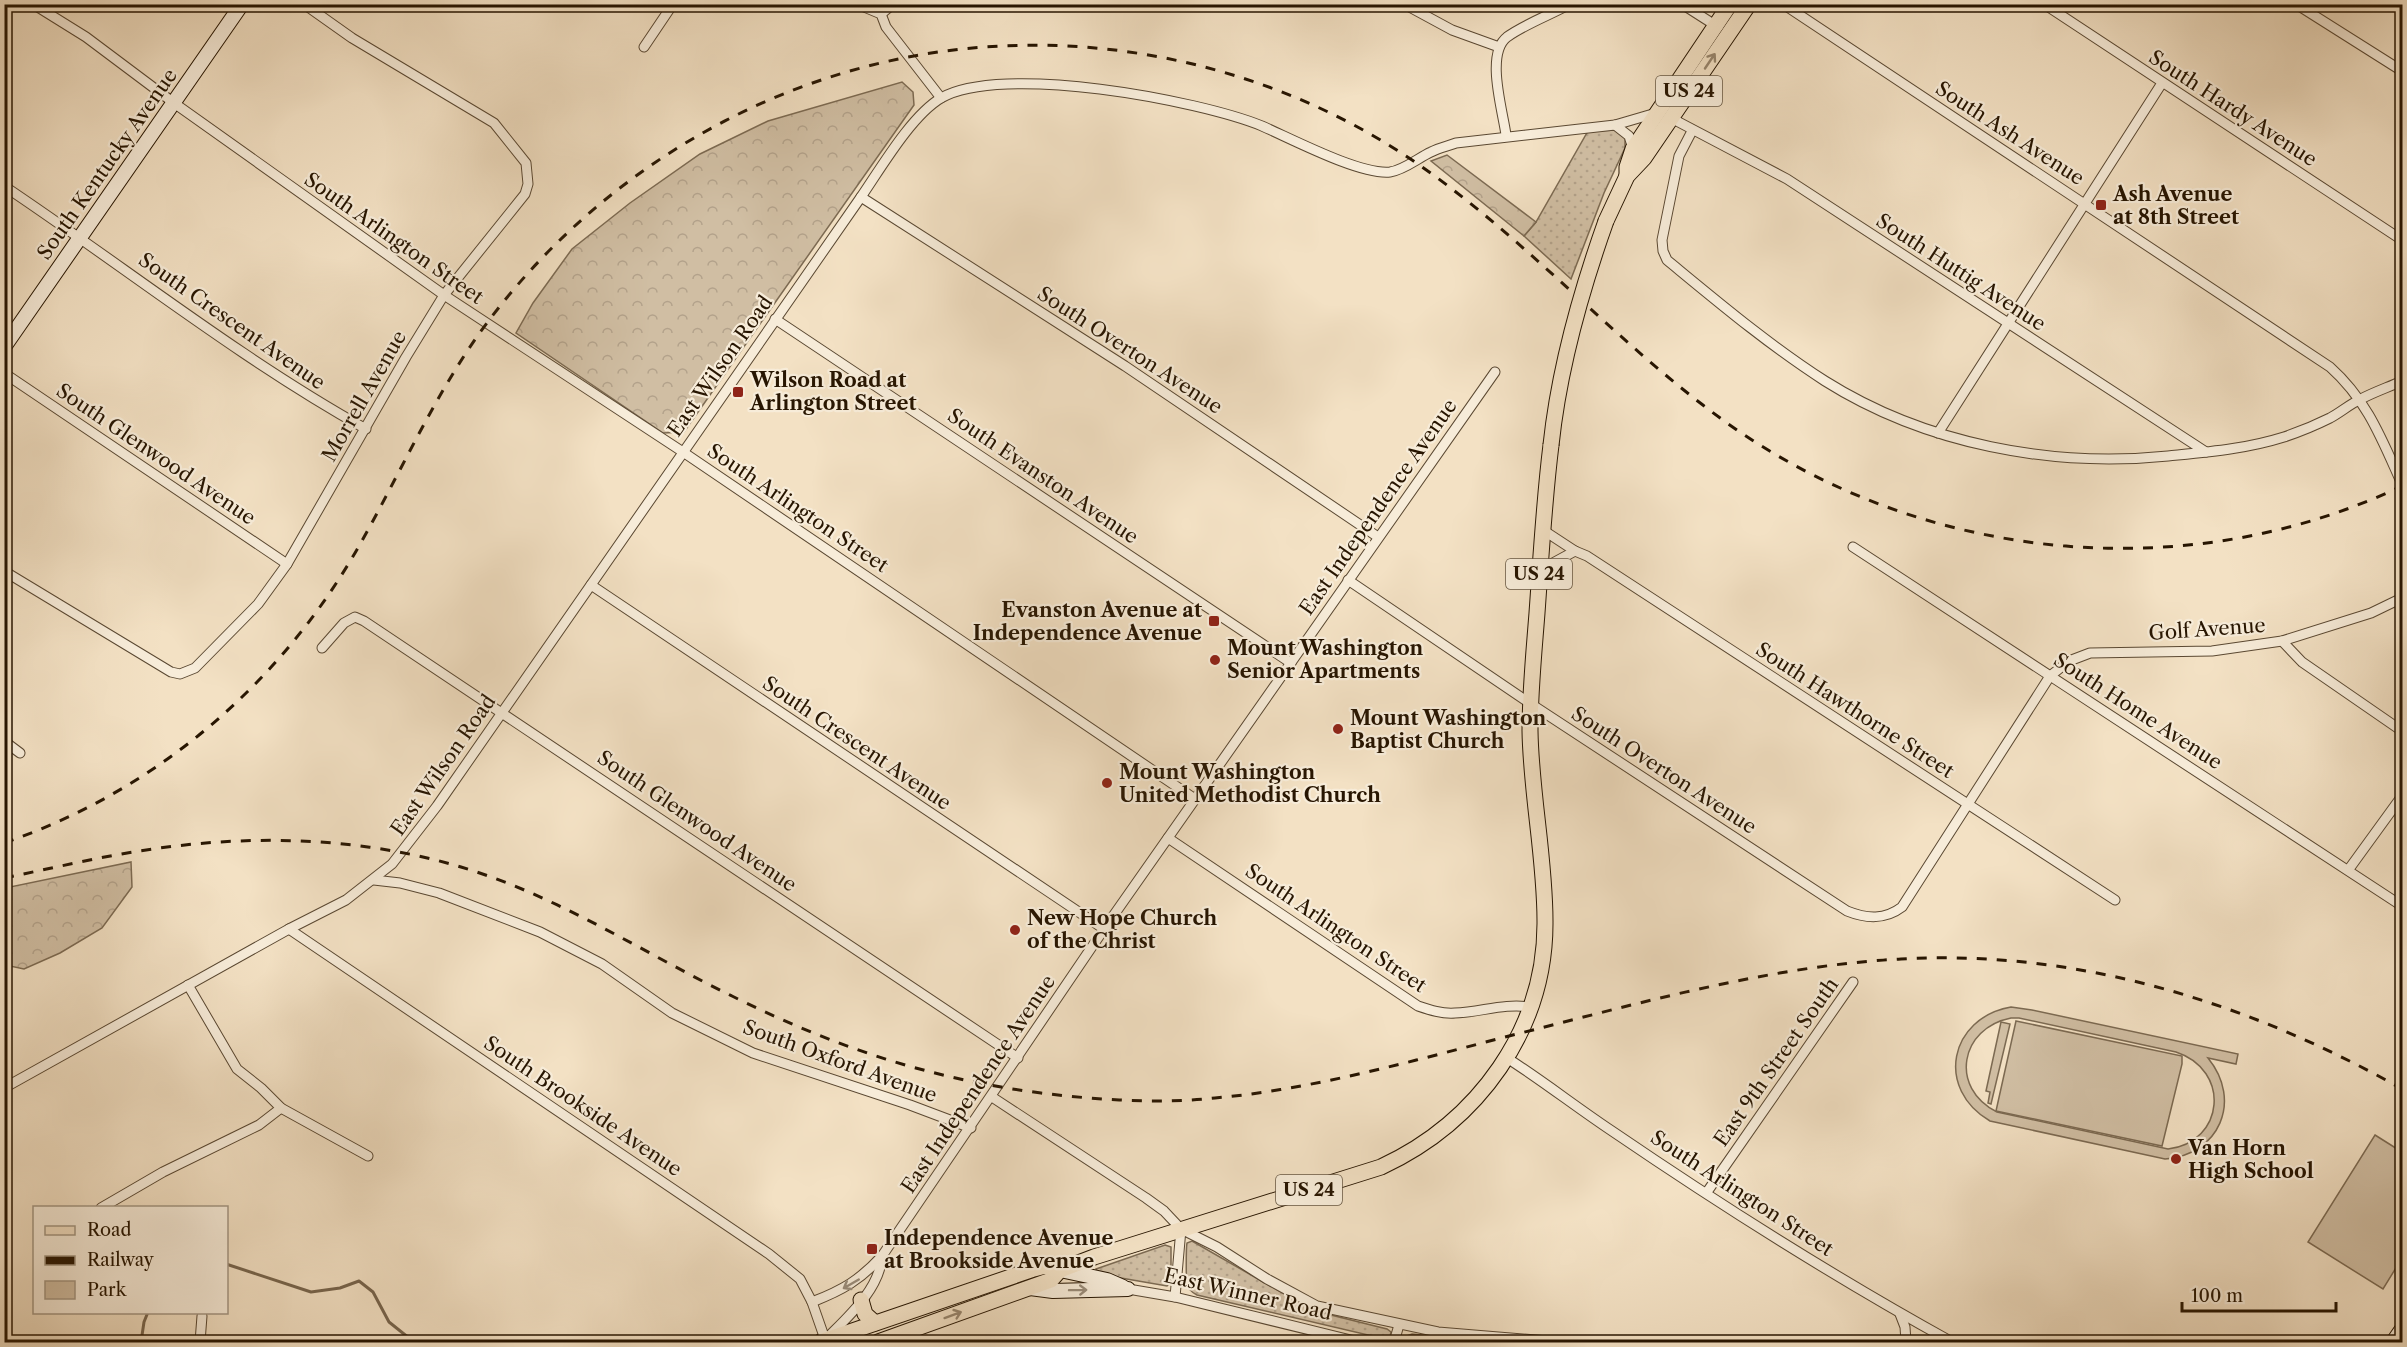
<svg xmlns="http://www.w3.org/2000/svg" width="2407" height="1347" font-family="'Libre Caslon Text',serif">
<defs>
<pattern id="grass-dots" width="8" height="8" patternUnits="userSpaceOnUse" patternTransform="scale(1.5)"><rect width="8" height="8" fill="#d0bea3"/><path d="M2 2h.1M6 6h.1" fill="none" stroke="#b3a28b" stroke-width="1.8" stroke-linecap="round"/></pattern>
<pattern id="forest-crowns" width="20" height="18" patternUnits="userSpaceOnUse" patternTransform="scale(1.5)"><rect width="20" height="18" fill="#d0bea3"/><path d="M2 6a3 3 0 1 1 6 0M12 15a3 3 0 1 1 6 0" fill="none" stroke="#b3a28b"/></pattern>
</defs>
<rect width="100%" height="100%" fill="#f3e1c4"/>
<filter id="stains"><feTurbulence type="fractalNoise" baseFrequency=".00333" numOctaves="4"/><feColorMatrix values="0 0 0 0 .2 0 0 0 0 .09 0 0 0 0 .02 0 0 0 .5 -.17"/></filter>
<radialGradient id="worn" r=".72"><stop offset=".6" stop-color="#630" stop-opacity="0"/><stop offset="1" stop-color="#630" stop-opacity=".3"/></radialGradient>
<g fill="url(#grass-dots)" stroke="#7c6a52" stroke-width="1.5">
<path d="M1619 130 1625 137V148L1604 193 1571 279 1524 236 1536 222 1588 131Z"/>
<path d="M1192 1241 1298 1302 1323 1313 1387 1329 1391 1332 1390 1337 1385 1339 1197 1295C1193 1293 1188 1290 1187 1284 1186 1281 1186 1247 1187 1243Z"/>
<path d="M1165 1245 1171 1247V1282L1167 1286 1098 1274 1096 1269Z"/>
<path d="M1412 1334 1491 1342H1405L1404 1337Z"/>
</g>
<g fill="url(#forest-crowns)" stroke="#7c6a52" stroke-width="1.5">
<path d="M902 82 913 92 914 105 684 432 663 433 516 333 533 303 572 249 630 203 700 154 768 121Z"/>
<path d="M1447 155 1536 222 1524 236 1431 161Z"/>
<path d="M131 862 132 887 102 928 60 953 24 969 5 965V888Z"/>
</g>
<g fill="#d0bea3" stroke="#7c6a52" stroke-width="1.5" fill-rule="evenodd">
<path d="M2011 1007 2032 1010 2238 1054 2236 1064 2208 1058C2243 1101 2219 1155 2165 1159L1990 1121C1935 1089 1949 1018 2011 1007ZM2011 1018H2019L2176 1052C2231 1070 2225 1142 2168 1149L1997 1112C1949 1088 1960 1028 2011 1018Z"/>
<path d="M2016 1021 2182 1056V1064L2162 1146 1996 1111Z"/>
<path d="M2001 1022 2010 1024 1991 1104 1988 1103 1990 1092 1986 1091Z"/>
<path d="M2375 1135 2402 1152V1258L2383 1289 2308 1242Z"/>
</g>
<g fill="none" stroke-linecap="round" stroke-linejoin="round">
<g stroke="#78664e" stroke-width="3">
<path d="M226 1264 311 1292 340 1288 359 1281 373 1292 389 1322 414 1342"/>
<path d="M141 1342 144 1322 148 1312"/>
</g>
<defs>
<g id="street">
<path d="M33 4 86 37 174 103 444 295 683 452 1195 799"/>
<path d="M857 4 881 14 886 27 941 98"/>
<path d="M1404 4 1452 30 1499 47"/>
<path d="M1682 4 1718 27"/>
<path d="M1783 4 2330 367C2368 401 2382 440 2402 484"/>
<path d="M2044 4 2402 240"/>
<path d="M2296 4 2402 71"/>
<path d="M881 14 893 4"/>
<path d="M644 47 673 4"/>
<path d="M1671 118 1787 179 2206 452"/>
<path d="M1615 125 1629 136 1633 149"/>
<path d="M1692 131 1679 156 1662 240 1663 251 1667 260C1718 302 1769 345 1825 381 1925 444 2052 468 2168 456 2208 452 2246 449 2284 437 2299 432 2316 425 2330 418 2341 412 2350 404 2361 399 2374 392 2389 387 2402 381"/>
<path d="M1506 135C1503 111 1485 54 1507 37 1525 24 1550 15 1570 4"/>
<path d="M4 186C125 267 239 358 366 429"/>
<path d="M861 197 1125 366 1378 537"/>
<path d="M775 319 1291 663"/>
<path d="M4 373 287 564"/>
<path d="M1938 433 2162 83"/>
<path d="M1543 530 1575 551 1587 556 2115 900"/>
<path d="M1853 547 2402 906"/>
<path d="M1540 570 1575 551"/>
<path d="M4 571 171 672 180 674 195 668 258 604 287 564 406 357 444 295 525 194 528 184 526 163 494 123 352 38 304 4"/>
<path d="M1348 580 1531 704 1847 911C1867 919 1885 920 1902 907L2050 676 2069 661 2090 653 2212 651 2282 641 2371 613 2402 598"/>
<path d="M591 585 1104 929"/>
<path d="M2282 641 2302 662 2402 731"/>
<path d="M322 648 344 623 355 617 364 621 1018 1058"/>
<path d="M4 741 20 753"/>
<path d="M1168 838 1418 1006C1430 1010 1442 1014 1455 1013 1482 1012 1503 1003 1531 1007"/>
<path d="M2349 869 2402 796"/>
<path d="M374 880 400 883 439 893 540 932 602 964 672 1013 753 1053 910 1105 971 1128"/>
<path d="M289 929 769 1254 800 1279 812 1302 826 1342"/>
<path d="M188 985 237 1069 261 1088 281 1108 368 1156"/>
<path d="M1507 1058C1543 1081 1576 1107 1612 1131 1722 1206 1836 1278 1952 1342"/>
<path d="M4 1088 289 929 346 900 392 864 437 806 861 197C881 168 911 116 941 98 1001 63 1198 100 1262 126 1292 139 1360 175 1390 172 1404 170 1418 158 1431 152 1439 148 1448 146 1456 143L1615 125 1656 113"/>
<path d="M992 1097 1146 1198 1164 1211 1181 1229 1175 1297"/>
<path d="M1707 1192 1853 982"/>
<path d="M101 1208 163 1172 259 1125 281 1108"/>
<path d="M1181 1229 1217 1247 1267 1279 1317 1306 1438 1332 1560 1342"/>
<path d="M1128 1289 1175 1297 1359 1342"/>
<path d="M812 1302C843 1290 860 1280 882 1256L1104 929 1495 372"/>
<path d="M1900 1314 1905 1327 1906 1342"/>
<path d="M828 1337C850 1315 880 1288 882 1256"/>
<path d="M200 1342 202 1316"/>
<path d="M1394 1342 1399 1325"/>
</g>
<g id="secondary">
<path d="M4 347 242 4"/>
<path d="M1060 1270 1107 1280 1123 1287"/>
<path d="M1030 1288 1053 1291 1128 1289"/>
<path d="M2393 1342 2402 1329"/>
</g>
<g id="primary">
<path d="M1627 176V167L1633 149 1730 4"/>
<path d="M1606 221 1627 176 1644 158 1749 4"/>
<path d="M861 1300 865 1314 875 1323"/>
<path d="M820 1342 1034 1269 1045 1266 1060 1270"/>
<path d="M878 1342 1051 1280 1060 1270 1094 1257 1381 1167C1478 1122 1546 1029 1545 921 1545 857 1531 794 1530 731 1530 691 1534 652 1537 613 1541 557 1544 501 1551 445"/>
</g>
</defs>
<use href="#street" stroke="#5a4832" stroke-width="11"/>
<use href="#secondary" stroke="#271501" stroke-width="16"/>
<use href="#primary" stroke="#271501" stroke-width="17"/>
<use href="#street" stroke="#f7ecd9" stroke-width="9"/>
<use href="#secondary" stroke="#f7ecd9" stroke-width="14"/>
<use href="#primary" stroke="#f3e1c4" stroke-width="15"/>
<g stroke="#271501" stroke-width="3" stroke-dasharray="10 10" stroke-linecap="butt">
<path d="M4 843C153 792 276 688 355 553 396 482 429 406 476 338 597 167 792 55 1003 46 1147 39 1295 80 1415 162 1527 239 1617 344 1727 423 1922 562 2185 589 2402 486"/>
<path d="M4 878C49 869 94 858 139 851 247 834 357 836 461 867 558 896 642 952 732 996 832 1046 930 1079 1041 1093 1098 1100 1158 1104 1215 1098 1315 1089 1412 1061 1509 1036 1637 1004 1768 966 1901 959 2078 949 2250 1003 2402 1089"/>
</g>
<defs>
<path id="primary-bridge" d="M1551 445C1559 369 1580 294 1606 221"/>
</defs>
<use href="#primary-bridge" stroke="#271501" stroke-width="17" stroke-linecap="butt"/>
<use href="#primary-bridge" stroke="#f3e1c4" stroke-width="15"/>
</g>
<defs><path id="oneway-shaft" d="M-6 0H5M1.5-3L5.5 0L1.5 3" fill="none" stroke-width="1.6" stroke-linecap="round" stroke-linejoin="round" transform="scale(1.5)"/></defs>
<g stroke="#97856c">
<use href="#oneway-shaft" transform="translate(1710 61) rotate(-56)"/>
<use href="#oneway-shaft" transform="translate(953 1315) rotate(-20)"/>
</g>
<g stroke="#998b78">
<use href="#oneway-shaft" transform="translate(851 1284) rotate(150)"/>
<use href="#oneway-shaft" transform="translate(1078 1290) rotate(-1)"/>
</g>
<g fill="#8f2418" stroke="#f7ecd9" stroke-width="2">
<rect x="2095" y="199" width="12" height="12" rx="3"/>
<rect x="732" y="386" width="12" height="12" rx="3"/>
<rect x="1208" y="615" width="12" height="12" rx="3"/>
<circle cx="1215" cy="660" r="6"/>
<circle cx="1338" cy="729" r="6"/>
<circle cx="1107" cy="783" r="6"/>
<circle cx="1015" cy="930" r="6"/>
<circle cx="2176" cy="1159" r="6"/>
<rect x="866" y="1243" width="12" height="12" rx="3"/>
</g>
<g text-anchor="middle" stroke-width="4.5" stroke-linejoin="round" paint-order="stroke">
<g fill="#f7ecd9" stroke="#655642" stroke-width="1.5">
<rect x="1656" y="76" width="66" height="30" rx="4.5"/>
<rect x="1506" y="559" width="66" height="30" rx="4.5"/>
<rect x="1276" y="1175" width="66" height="30" rx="4.5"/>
</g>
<g font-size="18" font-weight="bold" fill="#271501">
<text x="1689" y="97">US 24</text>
<text x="1539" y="580">US 24</text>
<text x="1309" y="1196">US 24</text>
</g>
<g font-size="20" fill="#271501" stroke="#f7ecd9">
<text transform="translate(2233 108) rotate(33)" y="7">South Hardy Avenue</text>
<text transform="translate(2010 133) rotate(33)" y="7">South Ash Avenue</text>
<text transform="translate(107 164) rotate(-55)" y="7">South Kentucky Avenue</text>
<text transform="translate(394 238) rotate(35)" y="7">South Arlington Street</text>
<text transform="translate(1961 272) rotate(33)" y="7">South Huttig Avenue</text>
<text transform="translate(232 321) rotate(35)" y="7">South Crescent Avenue</text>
<text transform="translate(1130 350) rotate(33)" y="7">South Overton Avenue</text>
<text transform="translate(720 366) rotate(-55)" y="7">East Wilson Road</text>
<text transform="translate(364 396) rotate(-60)" y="7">Morrell Avenue</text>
<text transform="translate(156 454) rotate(34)" y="7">South Glenwood Avenue</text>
<text transform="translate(1043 476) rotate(34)" y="7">South Evanston Avenue</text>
<text transform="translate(1378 507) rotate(-55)" y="7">East Independence Avenue</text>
<text transform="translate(798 508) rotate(34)" y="7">South Arlington Street</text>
<text transform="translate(2207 629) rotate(-4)" y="7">Golf Avenue</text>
<text transform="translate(1855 710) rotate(33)" y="7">South Hawthorne Street</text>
<text transform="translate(2138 711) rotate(33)" y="7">South Home Avenue</text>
<text transform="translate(857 743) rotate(34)" y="7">South Crescent Avenue</text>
<text transform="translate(443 765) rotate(-55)" y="7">East Wilson Road</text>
<text transform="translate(1664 770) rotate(33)" y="7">South Overton Avenue</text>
<text transform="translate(697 821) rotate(34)" y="7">South Glenwood Avenue</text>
<text transform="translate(1336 928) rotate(34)" y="7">South Arlington Street</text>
<text transform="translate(840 1061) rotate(20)" y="7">South Oxford Avenue</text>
<text transform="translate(1776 1062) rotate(-55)" y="7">East 9th Street South</text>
<text transform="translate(978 1084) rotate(-56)" y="7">East Independence Avenue</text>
<text transform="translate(583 1106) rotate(34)" y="7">South Brookside Avenue</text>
<text transform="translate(1742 1193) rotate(33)" y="7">South Arlington Street</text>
<text transform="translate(1248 1294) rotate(13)" y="7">East Winner Road</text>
</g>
<g font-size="20" font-weight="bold" fill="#271501" stroke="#f7ecd9" text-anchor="start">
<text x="2113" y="201">Ash Avenue<tspan x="2113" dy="23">at 8th Street</tspan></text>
<text x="750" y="387">Wilson Road at<tspan x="750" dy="23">Arlington Street</tspan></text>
<text x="1202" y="617" text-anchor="end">Evanston Avenue at<tspan x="1202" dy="23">Independence Avenue</tspan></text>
<text x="1227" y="655">Mount Washington<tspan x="1227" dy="23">Senior Apartments</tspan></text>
<text x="1350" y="725">Mount Washington<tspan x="1350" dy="23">Baptist Church</tspan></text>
<text x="1119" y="779">Mount Washington<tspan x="1119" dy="23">United Methodist Church</tspan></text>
<text x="1027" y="925">New Hope Church<tspan x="1027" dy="23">of the Christ</tspan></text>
<text x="2188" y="1155">Van Horn<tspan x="2188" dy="23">High School</tspan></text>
<text x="884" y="1245">Independence Avenue<tspan x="884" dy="23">at Brookside Avenue</tspan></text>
</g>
</g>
<rect width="2407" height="1347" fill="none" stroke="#f3e1c4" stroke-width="24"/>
<rect x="6" y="6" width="2395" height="1335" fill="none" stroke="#271501" stroke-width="3"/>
<rect x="12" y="12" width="2383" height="1323" fill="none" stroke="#271501" stroke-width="1.5"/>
<rect x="33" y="1206" width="195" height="108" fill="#f7ecd9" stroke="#a49683" stroke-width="1.5"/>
<rect x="45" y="1226" width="30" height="9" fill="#f3e1c4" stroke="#a49683" stroke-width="1.5"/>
<text x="87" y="1236" font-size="18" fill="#271501">Road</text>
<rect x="45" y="1256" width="30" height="9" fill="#271501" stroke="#a49683" stroke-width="1.5"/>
<text x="87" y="1266" font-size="18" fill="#271501">Railway</text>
<rect x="45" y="1281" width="30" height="18" fill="#d0bea3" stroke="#a49683" stroke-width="1.5"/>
<text x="87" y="1296" font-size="18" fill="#271501">Park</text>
<path d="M2182 1302v9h154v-9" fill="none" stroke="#271501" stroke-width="3"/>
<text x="2191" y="1302" font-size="18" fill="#271501" stroke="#f7ecd9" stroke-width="4.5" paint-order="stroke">100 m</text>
<rect width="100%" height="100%" filter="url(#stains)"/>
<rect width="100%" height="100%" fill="url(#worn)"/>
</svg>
